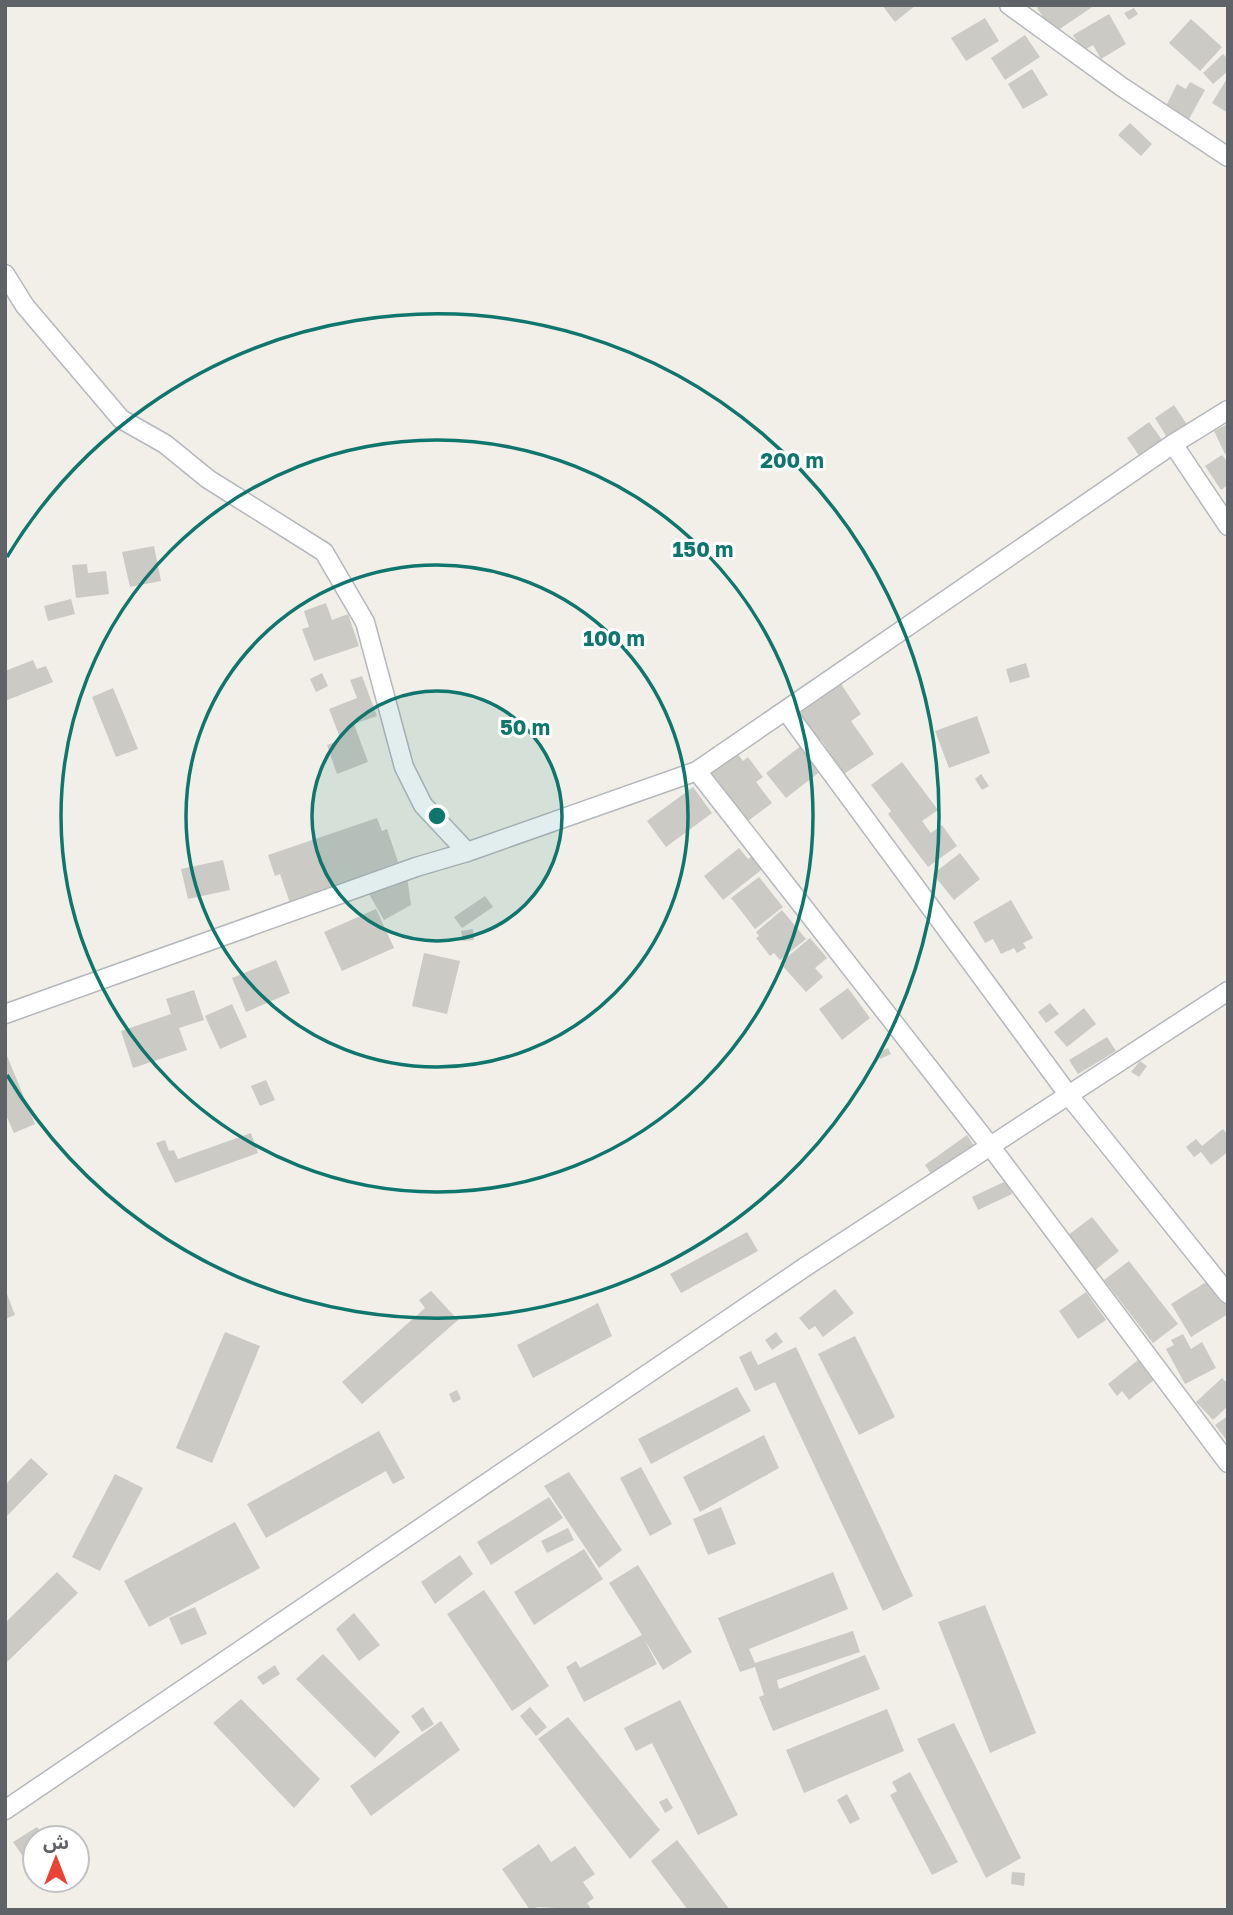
<svg xmlns="http://www.w3.org/2000/svg" width="1233" height="1915" font-family="'Golos Text','Noto Sans Arabic',sans-serif">
<rect width="100%" height="100%" fill="#f1efe8"/>
<g fill="#cccac5">
<path d="M882 5H916L895 22Z"/>
<path d="M1040 5H1095L1054 33 1037 8Z"/>
<path d="M1134 8 1138 14 1129 20 1124 13Z"/>
<path d="M1109 14 1126 44 1101 59 1093 45 1083 51 1073 35Z"/>
<path d="M985 18 999 41 966 61 951 38Z"/>
<path d="M1191 19 1222 47 1200 71 1169 43Z"/>
<path d="M1025 35 1040 57 1005 80 991 58Z"/>
<path d="M1223 54 1228 59V71L1213 84 1203 73Z"/>
<path d="M1032 69 1048 95 1023 109 1008 84Z"/>
<path d="M1228 77V113L1212 103Z"/>
<path d="M1190 82 1205 90 1189 119 1166 106 1177 84 1186 89Z"/>
<path d="M1130 123 1152 144 1141 156 1118 135Z"/>
<path d="M1174 405 1188 426 1168 439 1155 418Z"/>
<path d="M1149 422 1163 441 1140 457 1127 438Z"/>
<path d="M1228 424V452L1225 454 1214 431Z"/>
<path d="M1222 455 1228 463V485L1221 490 1205 466Z"/>
<path d="M154 546 161 581 130 587 122 552Z"/>
<path d="M87 564 88 573 106 571 109 594 76 598 72 565Z"/>
<path d="M71 599 75 614 48 621 44 606Z"/>
<path d="M326 603 332 620 348 614 359 646 314 661 302 629 309 627 304 611Z"/>
<path d="M33 660 37 669 46 666 53 682 5 701V671Z"/>
<path d="M1026 663 1030 677 1010 683 1006 669Z"/>
<path d="M322 673 328 686 316 692 310 679Z"/>
<path d="M362 676 377 716 354 724 368 762 337 774 327 745 341 740 329 709 357 698 350 680Z"/>
<path d="M841 684 861 714 851 721 874 754 844 774 821 740 817 743 797 714Z"/>
<path d="M113 688 138 749 116 757 92 697Z"/>
<path d="M977 716 990 753 949 768 935 731Z"/>
<path d="M802 745 822 770 786 798 766 773Z"/>
<path d="M737 753 743 761 748 757 763 777 756 782 772 803 744 824 707 775Z"/>
<path d="M902 762 938 810 922 821 931 833 942 825 957 846 928 867 888 814 891 811 871 785Z"/>
<path d="M981 774 989 786 982 790 975 779Z"/>
<path d="M693 787 712 813 666 847 647 821Z"/>
<path d="M377 818 382 831 387 829 398 862 290 903 280 874 275 876 268 855Z"/>
<path d="M739 848 748 859 755 854 765 867 723 900 704 876Z"/>
<path d="M960 853 980 879 954 900 933 874Z"/>
<path d="M223 860 230 890 188 899 181 869Z"/>
<path d="M407 876 411 905 384 920 369 894Z"/>
<path d="M759 877 783 907 755 929 731 898Z"/>
<path d="M485 896 493 907 462 928 454 917Z"/>
<path d="M1011 900 1033 938 1023 943 1026 948 1017 953 1014 948 1001 954 993 939 985 943 973 922Z"/>
<path d="M376 909 394 948 342 971 324 932Z"/>
<path d="M782 910 806 939 780 960 774 953 770 956 756 938 759 936 756 932Z"/>
<path d="M473 929 474 940 463 941 461 931Z"/>
<path d="M810 938 827 958 815 968 823 977 806 992 780 963Z"/>
<path d="M424 953 460 961 447 1014 412 1006Z"/>
<path d="M276 960 290 993 246 1012 232 978Z"/>
<path d="M848 988 870 1018 842 1040 819 1009Z"/>
<path d="M194 990 204 1020 179 1028 187 1050 133 1068 121 1031 171 1014 166 999Z"/>
<path d="M1050 1003 1059 1014 1046 1023 1038 1012Z"/>
<path d="M232 1004 247 1037 220 1049 205 1016Z"/>
<path d="M1084 1008 1096 1024 1067 1047 1054 1032Z"/>
<path d="M1107 1037 1116 1051 1078 1074 1069 1060Z"/>
<path d="M888 1048 891 1054 880 1059 877 1053Z"/>
<path d="M5 1051 35 1124 14 1133 5 1113Z"/>
<path d="M1140 1061 1147 1066 1139 1077 1131 1072Z"/>
<path d="M266 1080 275 1100 260 1106 251 1086Z"/>
<path d="M1223 1129 1228 1135V1152L1211 1165 1201 1152 1194 1157 1186 1147 1196 1139 1202 1146Z"/>
<path d="M251 1133 258 1153 175 1183 156 1143 165 1140 169 1151 174 1150 178 1159Z"/>
<path d="M967 1135 975 1147 933 1177 925 1165Z"/>
<path d="M1006 1181 1012 1194 978 1210 972 1197Z"/>
<path d="M1092 1217 1119 1251 1094 1271 1067 1236Z"/>
<path d="M747 1232 758 1251 681 1293 670 1274Z"/>
<path d="M1129 1261 1178 1324 1153 1343 1104 1280Z"/>
<path d="M1211 1279 1228 1307V1314L1191 1337 1171 1304Z"/>
<path d="M5 1289 15 1315 5 1319Z"/>
<path d="M835 1289 854 1313 823 1337 815 1326 809 1330 799 1318Z"/>
<path d="M431 1291 458 1320 362 1404 342 1382 425 1308 419 1300Z"/>
<path d="M1086 1292 1106 1320 1078 1339 1059 1311Z"/>
<path d="M598 1303 612 1336 533 1378 517 1345Z"/>
<path d="M225 1332 260 1346 212 1463 176 1448Z"/>
<path d="M776 1332 783 1342 772 1350 765 1340Z"/>
<path d="M1183 1334 1191 1349 1202 1342 1216 1368 1185 1384 1166 1349 1174 1345 1171 1340Z"/>
<path d="M855 1336 895 1417 859 1435 818 1354Z"/>
<path d="M796 1347 913 1596 883 1611 775 1382 755 1391 739 1357 751 1351 758 1365Z"/>
<path d="M1143 1356 1159 1376 1129 1400 1122 1391 1117 1396 1108 1384Z"/>
<path d="M1222 1378 1228 1384V1406L1213 1420 1196 1402Z"/>
<path d="M737 1387 751 1411 651 1464 638 1439Z"/>
<path d="M457 1390 461 1399 453 1403 449 1394Z"/>
<path d="M1228 1416V1442L1215 1425Z"/>
<path d="M379 1431 405 1478 393 1484 386 1471 266 1538 247 1504Z"/>
<path d="M764 1435 779 1468 700 1512 683 1477Z"/>
<path d="M31 1458 48 1474 5 1518V1485Z"/>
<path d="M641 1467 672 1524 650 1536 620 1478Z"/>
<path d="M569 1472 622 1550 599 1568 544 1486Z"/>
<path d="M115 1474 143 1488 100 1571 72 1557Z"/>
<path d="M549 1497 563 1518 491 1565 477 1542Z"/>
<path d="M721 1507 736 1544 708 1555 693 1519Z"/>
<path d="M235 1522 260 1568 149 1627 124 1581Z"/>
<path d="M568 1528 574 1540 547 1553 541 1541Z"/>
<path d="M584 1549 603 1579 534 1625 514 1592Z"/>
<path d="M460 1555 473 1574 435 1604 421 1582Z"/>
<path d="M638 1565 692 1652 663 1670 644 1639 657 1664 584 1702 566 1667 576 1661 580 1668 642 1635 609 1583Z"/>
<path d="M57 1572 78 1593 5 1664V1623Z"/>
<path d="M833 1572 848 1609 749 1649 755 1663 853 1631 860 1652 777 1680 779 1689 865 1655 880 1689 773 1731 759 1697 764 1695 755 1667 740 1672 718 1618Z"/>
<path d="M484 1590 549 1686 512 1711 447 1614Z"/>
<path d="M985 1605 1036 1733 990 1753 938 1622Z"/>
<path d="M195 1607 207 1634 181 1645 169 1618Z"/>
<path d="M354 1613 380 1645 359 1661 336 1629Z"/>
<path d="M323 1654 400 1732 375 1758 296 1679Z"/>
<path d="M275 1665 280 1674 263 1685 257 1677Z"/>
<path d="M241 1699 320 1779 294 1808 213 1723Z"/>
<path d="M680 1700 738 1815 698 1835 652 1743 636 1751 624 1728Z"/>
<path d="M423 1707 434 1724 422 1732 411 1716Z"/>
<path d="M530 1707 547 1727 536 1736 520 1716Z"/>
<path d="M887 1709 904 1751 804 1793 786 1750Z"/>
<path d="M568 1717 660 1830 630 1859 538 1739Z"/>
<path d="M441 1721 460 1750 371 1816 350 1786Z"/>
<path d="M954 1723 1021 1858 986 1878 917 1739Z"/>
<path d="M910 1772 958 1862 932 1875 890 1795 897 1791 892 1782Z"/>
<path d="M847 1794 860 1819 850 1824 837 1800Z"/>
<path d="M667 1798 673 1808 665 1813 659 1802Z"/>
<path d="M37 1827 45 1838H35V1851L24 1858 13 1842Z"/>
<path d="M677 1840 730 1910H688L651 1861Z"/>
<path d="M539 1844 551 1862 575 1846 595 1874 583 1882 594 1898 587 1903 592 1910 538 1907 530 1910 502 1869Z"/>
<path d="M1012 1872 1025 1873 1024 1886 1011 1884Z"/>
</g>
<g fill="none" stroke-linecap="round" stroke-linejoin="round">
<defs>
<g id="minor">
<path d="M1009 5 1122 87 1228 157"/>
<path d="M5 274 25 306 121 419 165 444 208 479 324 552 365 622 404 767 423 805 467 852 697 771 1173 444 1228 410"/>
<path d="M1173 444 1228 526"/>
<path d="M786 711 1070 1097 1228 1294"/>
<path d="M697 771 994 1151 1228 1463"/>
<path d="M5 1014 416 867 467 852"/>
<path d="M5 1810 805 1267 1228 991"/>
</g>
</defs>
<use href="#minor" stroke="#b5b8bc" stroke-width="21"/>
<use href="#minor" stroke="#fff" stroke-width="18"/>
</g>
<circle cx="437" cy="816" r="125" fill="#0f766e" fill-opacity=".12"/>
<g fill="none" stroke="#0f766e" stroke-width="3.5">
<circle cx="437" cy="816" r="125"/>
<circle cx="437" cy="816" r="251"/>
<circle cx="437" cy="816" r="376"/>
<path d="M7 557A502 502 0 1 1 7 1075"/>
</g>
<circle cx="437" cy="816" r="10" fill="#0f766e" stroke="#fff" stroke-width="3.5"/>
<g font-size="21" text-anchor="middle" font-weight="bold" fill="#0f766e" stroke="#fff" stroke-width="6" stroke-linejoin="round" paint-order="stroke">
<text x="792" y="468">200 m</text>
<text x="703" y="557">150 m</text>
<text x="614" y="646">100 m</text>
<text x="525" y="735">50 m</text>
</g>
<rect width="1233" height="1915" fill="none" stroke="#5f6368" stroke-width="14"/>
<g transform="translate(56 1859)"><circle r="33" fill="#ffffff" stroke="#bfc1c3" stroke-width="2"/>
<path d="M0-5L12 26L0 18L-12 26Z" fill="#ea4335"/>
<text y="-10" font-size="19" font-weight="bold" text-anchor="middle" fill="#5f6368">ش</text>
</g>
</svg>
